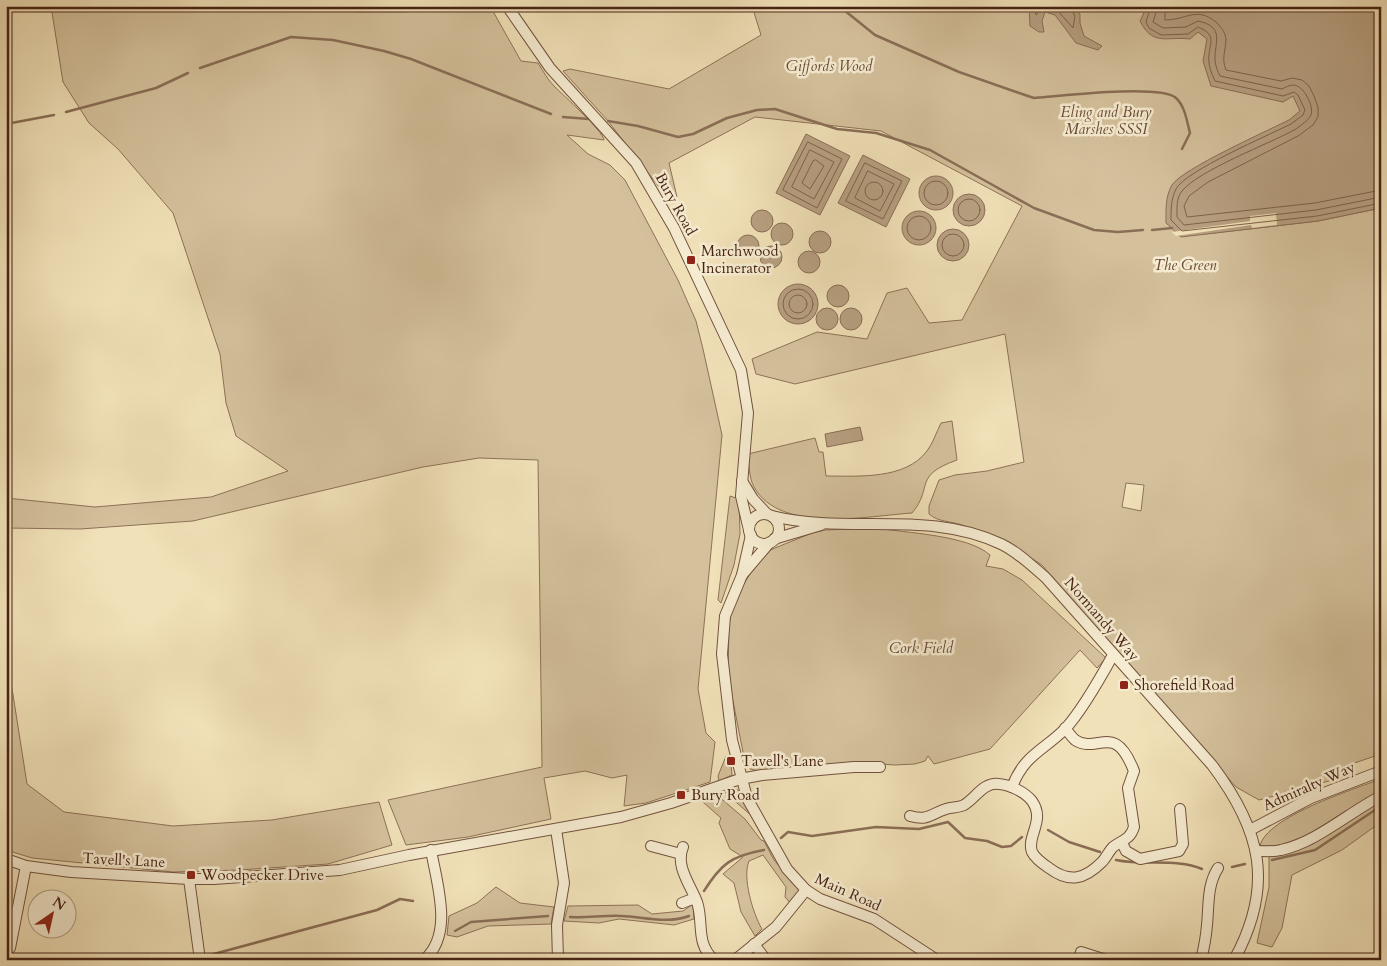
<svg xmlns="http://www.w3.org/2000/svg" width="1387" height="966" font-family="Cardo,serif">
<rect width="100%" height="100%" fill="#f1e1b8"/>
<filter id="stains"><feTurbulence type="fractalNoise" baseFrequency=".004" numOctaves="4"/><feColorMatrix values="0 0 0 0 .2 0 0 0 0 .09 0 0 0 0 .02 0 0 0 .5 -.17"/></filter>
<radialGradient id="worn" r=".72"><stop offset=".6" stop-color="#630" stop-opacity="0"/><stop offset="1" stop-color="#630" stop-opacity=".3"/></radialGradient>
<g fill="#d4c19c" stroke="#8e7258" fill-rule="evenodd">
<path d="M51 6H490L521 61 538 63C543 71 548 80 554 86 563 95 603 131 604 140L567 135 588 154 610 165 625 180 678 280 696 321 703 349 722 435 698 689 706 733 715 742 710 782 646 803 624 806 627 775 612 778 585 771 544 778 551 819 468 837 406 845 388 800 542 767 538 460 479 458 423 467 193 521 80 529 6 528V498L95 507 211 497 288 471 236 436 226 403 220 354 173 213 118 149 89 123 63 82Z"/>
<path d="M752 6H1308L1343 80 1205 234 1318 221 1381 208V754L1337 769 1340 778 1259 800 1236 787 1042 565C1016 548 991 534 962 525 950 521 938 522 929 514V506L939 480 955 475 987 471 1024 462 1005 334 795 384 756 374 752 359 817 332 867 339 887 293 907 288 929 323 962 320 1022 206 881 131 755 117 669 163 677 197 659 187 608 121 563 71 570 69 669 89 761 35ZM1126 483 1144 485 1141 511 1122 507Z"/>
<path d="M952 421 957 460C912 476 934 487 912 513 868 516 780 534 754 487 749 478 749 464 748 454L815 438 819 452H823L826 476C858 476 905 480 927 451 933 443 936 433 941 423Z"/>
<path d="M730 496 739 499 740 534 734 565 721 603 718 600Z"/>
<path d="M876 528C906 533 968 535 990 555L986 566 1003 569 1022 580 1106 658 1097 668 1080 650 990 749 934 764 928 756 925 761 915 764 895 765 864 763 785 767 759 771 750 769 744 757 728 676 729 625 732 607 742 587 756 564 770 550 812 533 825 530Z"/>
<path d="M6 650 27 784 64 812 173 826 272 820 379 802 392 845 328 864 239 870 173 872 32 858 6 850Z"/>
<path d="M726 756 731 764 732 775 719 781 718 776Z"/>
<path d="M1381 779V792C1367 800 1353 807 1340 815 1312 832 1295 848 1260 846 1266 817 1354 789 1381 779Z"/>
<path d="M729 787C743 787 748 806 753 817L721 789Z"/>
<path d="M717 795 745 819 761 840 764 841 774 860 800 890 791 904 785 897 786 887 763 855 749 861C742 877 753 914 762 929L755 936 741 912 734 883 723 874 743 857 730 849 719 823 721 818 703 802Z"/>
<path d="M1381 800V822L1342 850 1292 875 1282 928 1272 947 1257 943 1269 887V856L1286 854 1313 844Z"/>
<path d="M496 887 520 903 554 907 551 924 488 926 457 937 447 935 449 916 477 903Z"/>
<path d="M693 904 694 919 674 925 619 919 599 923 564 921 568 906 638 905 652 914 683 911Z"/>
<path d="M149 954 150 960H80Z"/>
</g>
<g fill="#b7a081" stroke="#8a6e56">
<path d="M350 6H407V12H355L350 10Z"/>
<path d="M1029 6H1072L1080 14V23L1084 36 1102 46 1098 50 1076 43 1055 15 1045 12 1042 21 1044 32H1039L1030 26Z"/>
<path d="M1147 6H1381V208L1318 221 1181 237 1166 223C1166 210 1165 197 1172 185 1182 169 1267 131 1289 120L1300 111 1293 96 1283 102 1211 86 1203 61 1207 39 1198 32 1190 39C1167 36 1153 47 1140 21Z"/>
<path d="M806 134 850 156 820 215 776 193Z"/>
<path d="M863 155 910 179 886 227 838 203Z"/>
<circle cx="936" cy="193" r="17"/>
<circle cx="969" cy="210" r="16"/>
<circle cx="762" cy="221" r="11"/>
<circle cx="919" cy="228" r="17"/>
<circle cx="782" cy="234" r="11"/>
<circle cx="953" cy="245" r="16"/>
<circle cx="820" cy="242" r="11"/>
<circle cx="748" cy="246" r="11"/>
<circle cx="771" cy="257" r="11"/>
<circle cx="809" cy="262" r="11"/>
<circle cx="798" cy="304" r="20"/>
<circle cx="838" cy="296" r="11"/>
<circle cx="827" cy="319" r="11"/>
<circle cx="851" cy="319" r="11"/>
<path d="M860 427 863 440 827 447 825 434Z"/>
</g>
<path fill="#f1e1b8" d="M1276 213 1277 225 1252 228 1251 225 1176 236 1172 232 1250 221V216Z"/>
<g fill="none" stroke-linecap="round" stroke-linejoin="round">
<g stroke="#7f624b" stroke-width="1">
<path d="M1034 6 1036 15 1044 7 1058 11 1073 28 1075 16 1069 6"/>
<path d="M1151 6 1146 22 1149 28 1161 35 1188 34 1198 27C1220 36 1207 45 1209 62 1209 68 1213 76 1215 81L1283 96 1294 92 1298 95 1305 110 1303 115 1291 124C1269 135 1185 171 1176 189 1171 199 1171 209 1171 220L1182 231 1317 216 1381 203"/>
<path d="M1158 6 1153 22 1163 28 1186 27 1198 21C1226 27 1214 43 1215 60 1215 65 1218 72 1220 76L1282 89C1286 87 1289 85 1294 85 1304 86 1314 106 1311 115 1308 121 1301 125 1296 129 1269 144 1199 170 1182 191 1176 198 1177 209 1177 217L1184 225 1316 210 1381 197"/>
<path d="M1165 6V20C1187 20 1196 6 1216 22 1221 27 1225 32 1226 39 1226 50 1221 58 1226 70L1281 81 1292 78 1302 80 1309 86 1314 96 1318 107V117L1313 125 1298 136 1208 182 1189 196 1184 206 1187 217 1315 203 1381 190"/>
<path d="M808 142 842 159 817 208 783 190Z"/>
<path d="M810 150 834 162 814 199 792 187Z"/>
<path d="M816 160 824 166 810 189 802 183 813 161Z"/>
<path d="M865 163 902 181 883 219 846 201Z"/>
<path d="M868 171 894 184 880 211 855 198Z"/>
<circle cx="936" cy="193" r="12"/>
<circle cx="874" cy="191" r="9"/>
<circle cx="969" cy="210" r="11"/>
<circle cx="919" cy="228" r="12"/>
<circle cx="953" cy="245" r="11"/>
<circle cx="798" cy="304" r="15"/>
<circle cx="798" cy="304" r="9"/>
</g>
<g stroke="#8a6e56" stroke-width="2.5">
<path d="M839 6 875 35 959 72 1025 95 1034 98C1059 96 1161 84 1176 98 1185 106 1187 122 1190 133L1182 149"/>
<path d="M200 68 291 37 333 40 384 51 411 59 551 114"/>
<path d="M66 112 156 88 188 73"/>
<path d="M563 117 589 119"/>
<path d="M608 121 638 126 678 137 693 134 727 118 757 110 775 109 837 129 876 133 930 150 1034 208 1094 230 1118 232 1143 230"/>
<path d="M6 124 54 115"/>
<path d="M1152 230 1172 228"/>
<path d="M1048 830 1069 842 1100 852"/>
<path d="M781 838 788 832 812 836 876 827 919 829 948 822 965 838 987 841 1002 847 1011 846 1022 837"/>
<path d="M1116 860C1144 866 1177 858 1202 869"/>
<path d="M1272 860 1315 850 1381 806"/>
<path d="M1232 867 1245 864"/>
<path d="M704 891C721 864 731 856 764 850"/>
<path d="M570 917C587 918 605 915 622 916 643 917 668 924 689 916"/>
<path d="M455 931 471 922 548 916"/>
<path d="M210 955 377 910 400 899 413 901"/>
<path d="M140 960 143 959"/>
</g>
<defs>
<g id="minor">
<path d="M507 6 550 68 636 163 674 228 741 370 748 413 741 496 749 530"/>
<path d="M742 481 753 499 767 514"/>
<circle cx="764" cy="529" r="15"/>
<path d="M772 516C848 535 928 509 1001 544 1018 552 1032 566 1046 578L1212 765C1261 830 1275 885 1234 960"/>
<path d="M751 535 742 575 725 616 722 654 732 740 747 798 787 869 806 890 820 899 874 919 937 960"/>
<path d="M774 539 821 525"/>
<path d="M742 575 770 542"/>
<path d="M1012 787C1024 755 1043 751 1065 729 1080 713 1102 675 1113 655"/>
<path d="M910 816C929 821 930 814 946 809 952 807 958 808 964 805 976 798 983 782 999 784 1010 785 1025 792 1032 801 1046 821 1026 836 1032 852 1035 858 1043 864 1049 868 1069 883 1084 880 1102 862 1106 858 1109 851 1113 847 1122 840 1130 840 1134 827L1128 788 1134 771C1114 720 1098 755 1075 740 1072 737 1068 732 1065 728"/>
<path d="M556 829 564 883 557 925 558 960"/>
<path d="M1250 830 1311 798 1381 771"/>
<path d="M1122 843 1126 851 1140 859 1179 851 1183 844 1180 809"/>
<path d="M651 846 681 854"/>
<path d="M683 847C675 866 690 884 697 902 704 922 695 943 714 960"/>
<path d="M1257 851C1265 851 1273 852 1281 850 1317 842 1348 813 1381 796"/>
<path d="M6 859 26 866 71 872 189 879H214L340 870 409 855 621 817 671 803 740 779 762 775 854 767H880"/>
<path d="M189 879 200 960"/>
<path d="M682 903 695 898"/>
<path d="M754 944 766 960"/>
<path d="M10 948 26 866"/>
<path d="M424 960C454 934 437 885 431 850"/>
<path d="M735 960 776 927 806 890"/>
<path d="M1079 960 1081 952 1106 960"/>
<path d="M1201 960C1204 948 1206 937 1207 925 1209 905 1207 885 1218 868"/>
</g>
</defs>
<use href="#minor" stroke="#72523e" stroke-width="12"/>
<use href="#minor" stroke="#f6ecd1" stroke-width="10"/>
</g>
<g fill="#8f2418" stroke="#f6ecd1" stroke-width="2">
<rect x="686" y="255" width="10" height="10" rx="2.5"/>
<rect x="1119" y="680" width="10" height="10" rx="2.5"/>
<rect x="726" y="756" width="10" height="10" rx="2.5"/>
<rect x="676" y="790" width="10" height="10" rx="2.5"/>
<rect x="186" y="870" width="10" height="10" rx="2.5"/>
</g>
<g text-anchor="middle" stroke-width="5" stroke-linejoin="round" paint-order="stroke">
<g font-size="15" font-style="italic" fill="#6a4a37" stroke="#f6ecd1">
<text x="829" y="71">Giffords Wood</text>
<text x="1106" y="117">Eling and Bury<tspan x="1106" dy="17">Marshes SSSI</tspan></text>
<text x="1185" y="270">The Green</text>
<text x="921" y="653">Cork Field</text>
</g>
<g font-size="15" fill="#472315" stroke="#f6ecd1">
<text transform="translate(676 204) rotate(61)" y="5">Bury Road</text>
<text transform="translate(1102 619) rotate(49)" y="5">Normandy Way</text>
<text transform="translate(1309 786) rotate(-24)" y="5">Admiralty Way</text>
<text transform="translate(124 860) rotate(3)" y="5">Tavell's Lane</text>
<text transform="translate(848 892) rotate(24)" y="5">Main Road</text>
</g>
<g font-size="15" fill="#472315" stroke="#f6ecd1" text-anchor="start">
<text x="701" y="256">Marchwood<tspan x="701" dy="17">Incinerator</tspan></text>
<text x="1134" y="690">Shorefield Road</text>
<text x="741" y="766">Tavell's Lane</text>
<text x="691" y="800">Bury Road</text>
<text x="201" y="880">Woodpecker Drive</text>
</g>
</g>
<rect width="1387" height="966" fill="none" stroke="#f1e1b8" stroke-width="25"/>
<rect x="8" y="8" width="1372" height="951" fill="none" stroke="#472315" stroke-width="2.5"/>
<rect x="12" y="12" width="1362" height="941" fill="none" stroke="#472315"/>
<g transform="translate(52 914) rotate(34)"><circle r="24" fill="#f6ecd1" stroke="#b09c86"/>
<path d="M0-4L9 19L0 12L-9 19Z" fill="#8f2418"/>
<text y="-8" font-size="14" font-weight="bold" text-anchor="middle" fill="#472315">N</text>
</g>
<rect width="100%" height="100%" filter="url(#stains)"/>
<rect width="100%" height="100%" fill="url(#worn)"/>
</svg>
